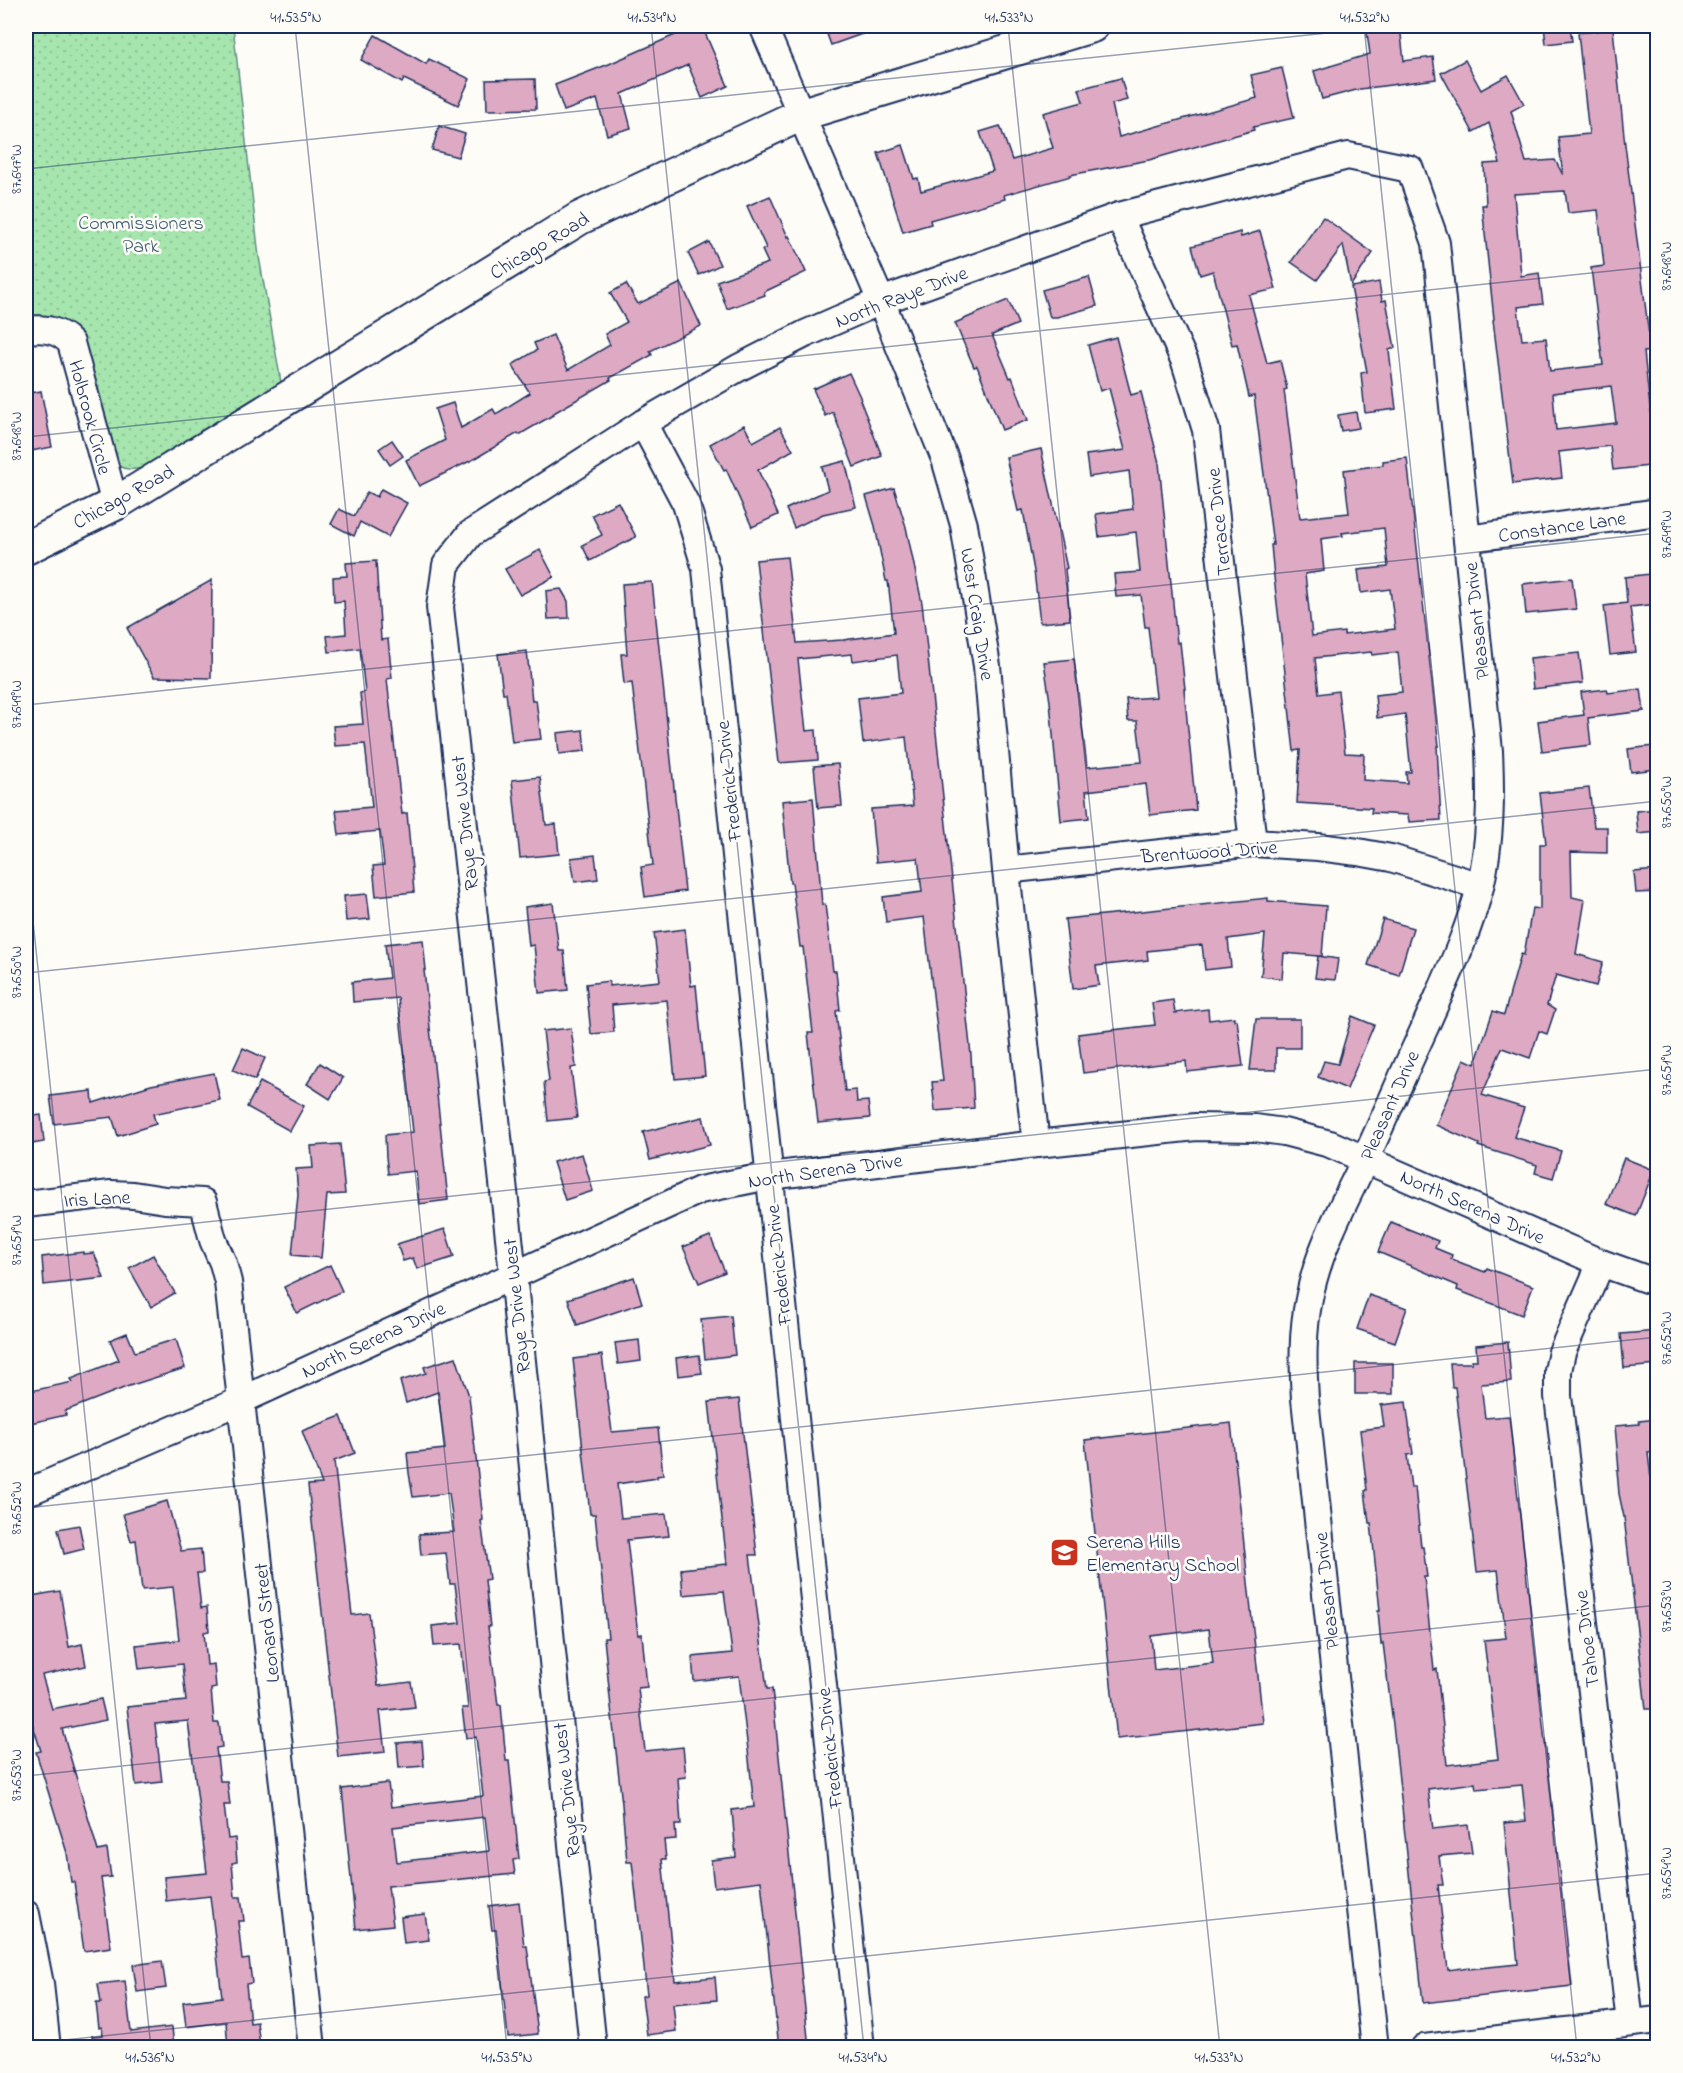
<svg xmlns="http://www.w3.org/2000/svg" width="1683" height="2073" font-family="'Indie Flower',sans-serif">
<defs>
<pattern id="grass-dots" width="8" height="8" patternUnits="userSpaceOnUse" patternTransform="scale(1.5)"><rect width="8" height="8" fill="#a6e6ae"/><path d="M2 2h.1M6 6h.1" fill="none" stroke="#8ec698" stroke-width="1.8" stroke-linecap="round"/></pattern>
</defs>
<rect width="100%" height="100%" fill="#fdfcf7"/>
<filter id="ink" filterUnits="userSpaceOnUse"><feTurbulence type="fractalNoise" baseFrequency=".0167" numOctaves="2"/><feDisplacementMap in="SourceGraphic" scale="12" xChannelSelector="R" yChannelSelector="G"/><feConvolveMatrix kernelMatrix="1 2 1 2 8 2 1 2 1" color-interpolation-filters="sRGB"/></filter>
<g filter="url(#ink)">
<path fill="url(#grass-dots)" stroke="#608a86" stroke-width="1.5" d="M26 26H233L259 257 282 388 143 468C132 470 126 470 116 465L76 333C57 315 50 318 26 319Z"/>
<g fill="#dea9c2" stroke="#1b2f5e" stroke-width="1.5" fill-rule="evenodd">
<path d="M690 26H702L728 86 702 98 688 65 622 94 631 128 607 135 597 99 564 111 555 85 609 64 675 35 674 32Z"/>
<path d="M824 26H878L879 28 831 45Z"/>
<path d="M1366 26H1400L1404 61 1433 57 1436 79 1360 89 1322 99 1314 71 1370 54Z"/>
<path d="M1544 26H1570L1572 41 1546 44Z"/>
<path d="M1613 29 1625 145 1651 351 1644 352 1653 435 1658 434V465L1613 470 1610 446 1559 452 1562 478 1513 484 1493 320 1494 319 1482 205H1486L1484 164 1500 163 1489 123 1473 132 1441 73 1465 60 1481 90 1508 75 1524 104 1511 111 1526 162 1555 160 1563 175 1558 137 1589 134 1578 33ZM1565 191 1568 213 1598 210 1604 266 1591 268 1603 365 1550 371 1546 338 1522 340 1518 307 1543 304 1539 273 1521 276 1514 194ZM1611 386 1616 423 1556 430 1553 393Z"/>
<path d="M375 35 426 64 429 59 470 79 458 105 404 79 402 83 361 60Z"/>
<path d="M1282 68 1294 118 1253 127 1254 130 1149 160 1070 175 1071 176 1004 195 1005 199 930 220 931 224 903 232 878 153 903 145 914 179 918 178 921 191 993 171 980 132 1000 126 1012 160 1053 148 1043 113 1083 102 1079 89 1121 78 1127 100 1112 104 1119 137 1257 98 1251 75Z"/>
<path d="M535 79 536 109 487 110 486 80Z"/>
<path d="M439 126 465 134 458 157 432 150Z"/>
<path d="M770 196 788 237 789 236 806 272 764 292 765 295 727 309 717 281 768 263 762 250 766 248 747 206Z"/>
<path d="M1323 217 1373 253 1351 285 1343 245 1317 280 1291 262Z"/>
<path d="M1260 231 1276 289 1249 295 1267 363 1280 360 1287 389 1284 390 1300 518 1349 513 1344 470 1383 465V461L1407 458 1439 746H1437L1441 820 1409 822 1408 815 1371 813 1372 808 1297 803 1300 750 1294 751 1274 577 1271 545H1273L1254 396 1249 397 1237 344 1232 345 1213 271 1200 275 1192 246 1240 232 1241 237ZM1384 528 1388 567 1358 570 1361 593 1390 589 1395 629 1344 635V632L1312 636 1305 574 1324 571 1321 539 1343 536 1342 533ZM1371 652 1372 655 1398 652 1402 692 1375 695 1377 718 1405 714 1411 772H1406L1407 783 1363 780 1364 754 1345 753 1338 691 1319 694 1315 658Z"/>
<path d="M709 242 720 265 699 275 688 253Z"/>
<path d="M1089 277 1097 306 1057 317H1050L1042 290Z"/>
<path d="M1379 282 1382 301 1386 300 1395 348 1389 350 1396 409 1365 413 1361 373 1367 372 1351 287Z"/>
<path d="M681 283 701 326 650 351 652 355 610 378 611 380 552 414 553 415 519 435 518 433 476 458 419 486 406 460 445 440 435 409 453 403 461 428 493 409 496 414 530 393 512 365 537 350 534 343 553 335 568 370 610 345 605 334 627 322 610 293 626 284 638 304Z"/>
<path d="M1008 300 1018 324 992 335 1010 378 1012 377 1028 420 1002 430 977 366 974 367 955 323Z"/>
<path d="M1116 337 1131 395 1141 392 1159 463 1177 643 1180 642 1185 689H1184L1196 810 1150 815 1146 784 1086 791 1089 818 1061 821 1050 702 1044 662 1074 659 1087 767 1142 762 1137 721H1128L1126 699 1156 697 1148 627H1145L1141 595 1116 597 1114 574 1140 572 1136 532 1099 537 1096 514 1133 509 1129 471 1089 477 1086 455 1125 450 1109 388 1100 391 1088 345Z"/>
<path d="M849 373 861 399 860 400 882 456 854 467 833 412 825 416 813 389Z"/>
<path d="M41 391 52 447 26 452V394Z"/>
<path d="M1356 412 1359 428 1341 431 1338 415Z"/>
<path d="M744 425 753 442 780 427 793 450 758 470 778 515 752 527 726 469 724 470 710 444Z"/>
<path d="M392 440 403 456 390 465 379 449Z"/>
<path d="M1041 449 1067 568 1065 569 1070 620 1040 623 1034 571 1023 510 1018 511 1006 457Z"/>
<path d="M845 461 856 507 823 514 794 528 786 509 828 490 822 467Z"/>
<path d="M894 488 906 527 922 603 971 1055 974 1108 935 1111 932 1082 943 1081 924 917 886 922 883 897 922 892 918 858 876 862 873 833 871 809 913 806 906 737 863 743 858 698 901 693 897 655 853 661 852 654 798 659 806 731 816 730 818 760 779 763 756 560 787 557 797 643 843 640 894 633 888 581H886L875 526 866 496Z"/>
<path d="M381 489 407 503 388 537 360 522 354 536 331 524 339 509 354 516 367 492 377 497Z"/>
<path d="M618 502 636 537 590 561 582 545 602 535 592 515Z"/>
<path d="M540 550 554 577 520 595 505 569Z"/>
<path d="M376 561 381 640 388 639 392 678 387 679 402 814 407 813 414 892 376 896 373 866 384 865 380 831 339 835 336 810 372 807 365 744 335 746 333 726 363 724 360 693 365 692 360 648 329 652 327 636 346 634 344 601 334 602 333 577 347 576 346 563Z"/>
<path d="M1658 573V604L1630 607 1636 652 1610 655 1604 606 1627 603 1625 577Z"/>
<path d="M1572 578 1576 609 1526 614 1523 584Z"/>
<path d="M212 580 211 678 154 677 127 628Z"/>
<path d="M652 582 685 891 645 897 641 867 653 865 632 683 624 684 621 654H627L622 584Z"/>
<path d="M561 589 568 601 569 618 548 619 546 591Z"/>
<path d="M527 651 532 701 536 700 541 739 512 742 506 693H503L498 654Z"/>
<path d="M1579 653 1583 683 1533 689 1530 658Z"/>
<path d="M1607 689 1608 693 1641 689 1644 711 1588 718 1591 745 1542 751 1538 721 1584 715 1581 692Z"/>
<path d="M583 730 585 751 559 754 557 733Z"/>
<path d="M1654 746 1657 769 1631 772 1628 749Z"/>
<path d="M838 764 842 806 818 808 814 766Z"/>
<path d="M540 777 546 825 556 824 559 854 520 858 512 780Z"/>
<path d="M1589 788 1594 827H1607V853L1571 852 1572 897 1585 900 1576 954 1603 962 1596 986 1556 975 1547 1005 1555 1010 1547 1034 1539 1031 1530 1058 1502 1048 1482 1095 1524 1108 1514 1137 1561 1151 1553 1178 1535 1173 1537 1165 1478 1146 1479 1144 1436 1125 1464 1059 1475 1064 1493 1011 1504 1015 1521 954 1524 955 1532 908 1540 909V844H1546L1540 793Z"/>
<path d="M813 798 822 905 825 904 833 971H836L840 1010 836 1011 845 1091 856 1090 857 1102 868 1101 870 1118 818 1123 808 1033H813L803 947H800L792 883H790L782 801Z"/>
<path d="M1658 809V832L1638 834 1636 811Z"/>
<path d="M595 855 598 879 575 882 571 858Z"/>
<path d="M1658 870V892L1636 893 1634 872Z"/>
<path d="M367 894 370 919 346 921 344 896Z"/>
<path d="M1268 898V901L1326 906 1322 956H1318L1338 959 1335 980 1315 978 1318 956 1284 953 1282 979 1261 976 1265 934 1228 939 1231 967 1205 970 1202 945 1147 951 1148 960 1096 966 1099 985 1073 989 1065 919Z"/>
<path d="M553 903 559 951H564L568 990 539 993 534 945 529 946 525 907Z"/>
<path d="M1383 919 1413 928 1399 975 1368 965Z"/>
<path d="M685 929 691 986 696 985 705 1076 675 1079 667 1000 612 1005 614 1032 591 1034 586 984 609 981V986L660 981 654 933Z"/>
<path d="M423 940 426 970H424L448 1200 419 1204 416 1171 388 1174 386 1157 385 1135 413 1132 398 998 353 1002 352 982 389 978 385 944Z"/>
<path d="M1173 1000 1175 1013 1208 1009 1209 1020 1234 1017V1020H1237L1243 1066 1187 1072 1186 1061 1083 1073 1078 1034 1155 1025 1152 1003Z"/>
<path d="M1352 1016 1374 1025 1347 1089 1318 1077 1324 1061 1338 1064Z"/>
<path d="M1256 1019H1300V1048H1276V1070H1250Z"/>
<path d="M571 1028 576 1067 571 1068 577 1118 548 1121 544 1082 549 1081 543 1031Z"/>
<path d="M243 1048 265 1058 255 1080 233 1070Z"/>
<path d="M320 1063 343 1078 330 1099 307 1084Z"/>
<path d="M214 1073 220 1100 153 1114 156 1124 118 1136 112 1117 54 1124 50 1096 92 1091 93 1103 151 1085Z"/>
<path d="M260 1082 304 1106 290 1131 247 1107Z"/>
<path d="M41 1115 44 1142 26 1145V1117Z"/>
<path d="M703 1117 710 1145 650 1160 643 1132Z"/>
<path d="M340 1144 345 1194 327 1195 321 1258 292 1255 298 1195 296 1169 313 1168 311 1146Z"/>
<path d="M582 1154 593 1191 565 1200 553 1162Z"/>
<path d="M1624 1158 1654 1170 1636 1216 1606 1204Z"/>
<path d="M1391 1222 1438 1241 1435 1248 1452 1255 1451 1259 1485 1272 1487 1268 1533 1286 1522 1315 1457 1290 1458 1286 1378 1252Z"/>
<path d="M445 1229 454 1257 417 1269 413 1258 403 1261 397 1244Z"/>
<path d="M710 1236 725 1272 699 1283 683 1247Z"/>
<path d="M83 1252V1254L94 1253 104 1278 44 1285 42 1257Z"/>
<path d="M153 1255 175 1293 151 1307 129 1268Z"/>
<path d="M330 1265 342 1291 297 1313 284 1287Z"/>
<path d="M634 1277 642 1303 577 1325 568 1299Z"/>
<path d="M1369 1295 1407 1308 1395 1342 1357 1329Z"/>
<path d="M731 1316 735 1355 705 1359 701 1319Z"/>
<path d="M1658 1331V1365L1624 1368 1621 1334Z"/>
<path d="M127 1333 135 1352 176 1339 185 1368 129 1386 65 1411 66 1415 26 1424V1392L73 1382 71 1379 119 1360 110 1340Z"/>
<path d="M639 1340 641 1361 618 1364 615 1343Z"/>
<path d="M1508 1342 1511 1382 1481 1384 1485 1418 1509 1416 1572 1986 1423 2003 1394 1733 1383 1643 1381 1644 1378 1611H1380L1371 1523H1369L1365 1491 1367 1490 1360 1430 1384 1427 1381 1405 1406 1402 1413 1454 1407 1455 1411 1488 1415 1487 1421 1547H1423L1427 1577H1424L1434 1670 1437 1669 1447 1765 1498 1759 1484 1640 1506 1638 1498 1570 1477 1572 1455 1387H1452L1450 1363H1472V1360H1477L1476 1345ZM1475 1783 1476 1789 1522 1785 1526 1821 1504 1823 1518 1964 1469 1969V1967L1448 1970 1438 1885H1443L1439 1856 1472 1853 1468 1825 1433 1829 1428 1789Z"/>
<path d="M602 1355 612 1432 658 1428 663 1475 657 1476V1478L617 1484 621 1518 666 1514 669 1536 627 1540 638 1635 642 1634 647 1687 638 1688 645 1751 683 1747 686 1777 678 1778 681 1825H675L676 1839 664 1840 666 1859H662L675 1981 715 1977 717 2000 673 2004 676 2031 647 2035 642 1996 647 1995 639 1921 632 1862H627L622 1804 610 1698 604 1638H608L603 1590 595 1514H590L573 1359Z"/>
<path d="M699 1355 702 1373 678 1376 676 1358Z"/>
<path d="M456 1357 469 1396 483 1520 481 1521 489 1579 485 1580 490 1627H488L498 1705H501L506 1761H509L519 1859 513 1860 515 1874 388 1886 393 1925 356 1929 342 1789 388 1783 391 1807 483 1796 476 1737 466 1738 462 1708H468L461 1644 434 1646 432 1626 460 1623 455 1584H450L446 1553 421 1555 419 1534 454 1532 449 1493 413 1497 409 1473 407 1453 445 1449 438 1392 406 1403 400 1381 426 1373 424 1367ZM485 1817 489 1851 397 1862 393 1827Z"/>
<rect x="1355" y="1363" width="38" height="31"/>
<path d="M739 1399 757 1555H750L767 1689H772L809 2048H779L761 1881 714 1887 711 1860 736 1857 732 1810 754 1807 748 1750 739 1676 694 1681 692 1657 732 1653 724 1591 683 1595 681 1569 727 1564 709 1402Z"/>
<path d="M341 1416 355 1453 334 1461 352 1615 369 1613 378 1686 411 1682 415 1707 380 1711 385 1752 338 1757 308 1485 322 1484 302 1431Z"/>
<path d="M1658 1419V1452L1648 1453 1658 1537V1709H1646L1624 1517 1619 1494 1617 1470H1619L1615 1426 1639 1424V1421Z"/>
<path d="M1231 1423 1263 1723 1117 1739 1085 1440ZM1209 1629 1213 1663 1154 1670 1151 1636Z"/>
<path d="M167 1501 181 1551 201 1549 203 1573H197L201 1608 207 1607 209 1631 204 1632 207 1665 214 1664 216 1688 211 1689 214 1723H219L222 1747 216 1748 220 1781H227L230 1805H224L228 1839 235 1838 237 1862 232 1863 235 1897H241L244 1921H238L242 1960 249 1959 252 1983 246 1984 250 2023 257 2022 260 2046 228 2048 226 2022 186 2027 183 2002 222 1997 210 1896 166 1901 164 1877 207 1873 188 1721 155 1724 162 1782 136 1785 127 1707 186 1701 182 1664 139 1669 136 1645 179 1640 173 1587 142 1590 136 1540 131 1541 123 1514Z"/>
<path d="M79 1525 84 1549 64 1554 58 1529Z"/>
<path d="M60 1591 69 1647 82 1644 86 1666 42 1675 52 1709 101 1699 106 1720 62 1729 98 1851 107 1849 111 1877 101 1878 111 1947 84 1951 74 1882H71L67 1853 36 1752 41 1751 29 1713 26 1714V1597Z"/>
<path d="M422 1741 424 1766 399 1768 397 1743Z"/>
<path d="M519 1902 524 1946H527L538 2034 508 2037 496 1930H492L489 1906Z"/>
<path d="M425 1914 429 1940 404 1943 401 1917Z"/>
<path d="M162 1961 166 1988 137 1992 133 1965Z"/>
<path d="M125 1981 131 2032 172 2027 174 2048H93L92 2036 103 2035 102 2027 99 2028 96 2003H101L98 1984Z"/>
</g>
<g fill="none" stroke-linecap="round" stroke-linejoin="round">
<defs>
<g id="minor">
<path d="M763 26 881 301 945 459 964 525 987 666 1006 870 1036 1144"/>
<path d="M1119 216 1185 362 1206 430 1253 843"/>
<path d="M26 330C44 328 58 329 71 343L115 504"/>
<path d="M643 423 686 504 706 569 861 2048"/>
<path d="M1467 539 1658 512"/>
<path d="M1006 870 1253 843 1318 847 1358 852 1391 858 1480 886"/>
<path d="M26 1204 111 1194 133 1195 165 1200 203 1202 213 1240 223 1263 228 1282 312 2048"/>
<path d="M1601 1263 1562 1352 1558 1371V1396L1630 2023"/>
<path d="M26 1491 35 1489 242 1400 700 1190 769 1176 1036 1144 1196 1127 1255 1128 1284 1132 1330 1144 1601 1263 1646 1279 1658 1280"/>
<path d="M26 1914 40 1984 47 2048"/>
<path d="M593 2048 513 1274 440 607 446 565 470 534 643 423 740 367 805 334 881 301 1119 216 1348 156 1410 169 1436 243 1489 751C1491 796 1491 842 1480 887 1468 935 1445 981 1425 1027 1404 1072 1384 1119 1363 1164 1342 1207 1318 1251 1309 1299 1302 1332 1303 1366 1305 1399L1375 2048"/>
<path d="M1424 2048 1658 2020"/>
</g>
<path id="tertiary" d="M26 548 115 504 580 218 802 114 1092 26"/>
</defs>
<use href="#minor" stroke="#1b2f5e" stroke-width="30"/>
<use href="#tertiary" stroke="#1b2f5e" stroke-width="36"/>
<use href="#minor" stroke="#fdfcf7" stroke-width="26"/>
<use href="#tertiary" stroke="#fdfcf7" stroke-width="32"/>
</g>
</g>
<path fill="none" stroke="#1b2f5e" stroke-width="1.5" stroke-opacity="0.45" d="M295 26 507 2048M651 26 864 2048M1008 26 1220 2048M1364 26 1577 2048M26 169 1394 26M26 437 1658 266M26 705 1658 533M26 854 151 2048M26 973 1658 801M26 1241 1658 1069M26 1508 1658 1337M26 1776 1658 1605M26 2044 1658 1873"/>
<defs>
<symbol id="school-square" viewBox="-11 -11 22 22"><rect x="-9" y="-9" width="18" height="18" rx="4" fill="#c8321e" stroke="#fdfcf7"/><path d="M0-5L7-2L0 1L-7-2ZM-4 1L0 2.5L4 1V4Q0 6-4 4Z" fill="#fff"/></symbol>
</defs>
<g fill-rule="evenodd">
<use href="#school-square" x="1048" y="1536" width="33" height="33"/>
</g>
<g text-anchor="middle" stroke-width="5" stroke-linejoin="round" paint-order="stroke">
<g font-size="20" fill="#3e5d72" stroke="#fdfcf7">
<text x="141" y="229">Commissioners<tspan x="141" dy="23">Park</tspan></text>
</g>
<g font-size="20" fill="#1b2f5e" stroke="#fdfcf7">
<text transform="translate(539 245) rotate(-31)" y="7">Chicago Road</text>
<text transform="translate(901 296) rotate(-21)" y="7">North Raye Drive</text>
<text transform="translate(91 417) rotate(75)" y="7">Holbrook Circle</text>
<text transform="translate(123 496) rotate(-29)" y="7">Chicago Road</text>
<text transform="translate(1218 522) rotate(-96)" y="7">Terrace Drive</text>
<text transform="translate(1562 526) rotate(-8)" y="7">Constance Lane</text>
<text transform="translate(978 614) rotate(81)" y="7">West Craig Drive</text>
<text transform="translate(1476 621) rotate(-96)" y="7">Pleasant Drive</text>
<text transform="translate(728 781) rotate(-96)" y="7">Frederick Drive</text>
<text transform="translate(464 823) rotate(-96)" y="7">Raye Drive West</text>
<text transform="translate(1209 851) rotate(-4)" y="7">Brentwood Drive</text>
<text transform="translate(1389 1105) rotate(-66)" y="7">Pleasant Drive</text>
<text transform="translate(825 1170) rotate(-8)" y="7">North Serena Drive</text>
<text transform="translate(97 1198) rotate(-3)" y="7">Iris Lane</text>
<text transform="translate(1473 1206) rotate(24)" y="7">North Serena Drive</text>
<text transform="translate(778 1265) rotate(-96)" y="7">Frederick Drive</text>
<text transform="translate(516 1306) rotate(-96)" y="7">Raye Drive West</text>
<text transform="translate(373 1339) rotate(-25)" y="7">North Serena Drive</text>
<text transform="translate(1326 1591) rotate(-96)" y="7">Pleasant Drive</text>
<text transform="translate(266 1623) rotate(-96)" y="7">Leonard Street</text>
<text transform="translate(1586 1639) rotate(-97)" y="7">Tahoe Drive</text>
<text transform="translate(829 1748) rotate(-96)" y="7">Frederick Drive</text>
<text transform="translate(566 1790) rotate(-96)" y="7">Raye Drive West</text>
</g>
<g font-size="20" fill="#1b2f5e" stroke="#fdfcf7" text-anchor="start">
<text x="1086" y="1548">Serena Hills<tspan x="1086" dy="23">Elementary School</tspan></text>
</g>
</g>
<rect width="1683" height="2073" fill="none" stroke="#fdfcf7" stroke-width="66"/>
<rect x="33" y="33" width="1617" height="2007" fill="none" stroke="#1b2f5e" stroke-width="2"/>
<g font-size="15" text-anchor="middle" fill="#1b2f5e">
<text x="296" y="22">41.535°N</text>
<text x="652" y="22">41.534°N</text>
<text x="1009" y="22">41.533°N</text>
<text x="1365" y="22">41.532°N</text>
<text transform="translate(16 169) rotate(-90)" y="5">87.647°W</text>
<text transform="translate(1666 266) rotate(-90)" y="5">87.648°W</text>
<text transform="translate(16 436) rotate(-90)" y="5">87.648°W</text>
<text transform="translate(1666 534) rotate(-90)" y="5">87.649°W</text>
<text transform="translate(16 704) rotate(-90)" y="5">87.649°W</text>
<text transform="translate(1666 802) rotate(-90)" y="5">87.650°W</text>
<text transform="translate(16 972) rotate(-90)" y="5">87.650°W</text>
<text transform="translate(1666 1070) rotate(-90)" y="5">87.651°W</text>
<text transform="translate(16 1240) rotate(-90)" y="5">87.651°W</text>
<text transform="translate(1666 1338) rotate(-90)" y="5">87.652°W</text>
<text transform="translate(16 1508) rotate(-90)" y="5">87.652°W</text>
<text transform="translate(1666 1606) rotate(-90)" y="5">87.653°W</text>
<text transform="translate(16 1775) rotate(-90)" y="5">87.653°W</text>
<text transform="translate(1666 1873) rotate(-90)" y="5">87.654°W</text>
<text x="150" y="2062">41.536°N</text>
<text x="507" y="2062">41.535°N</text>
<text x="863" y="2062">41.534°N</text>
<text x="1219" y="2062">41.533°N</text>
<text x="1576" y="2062">41.532°N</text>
</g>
</svg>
